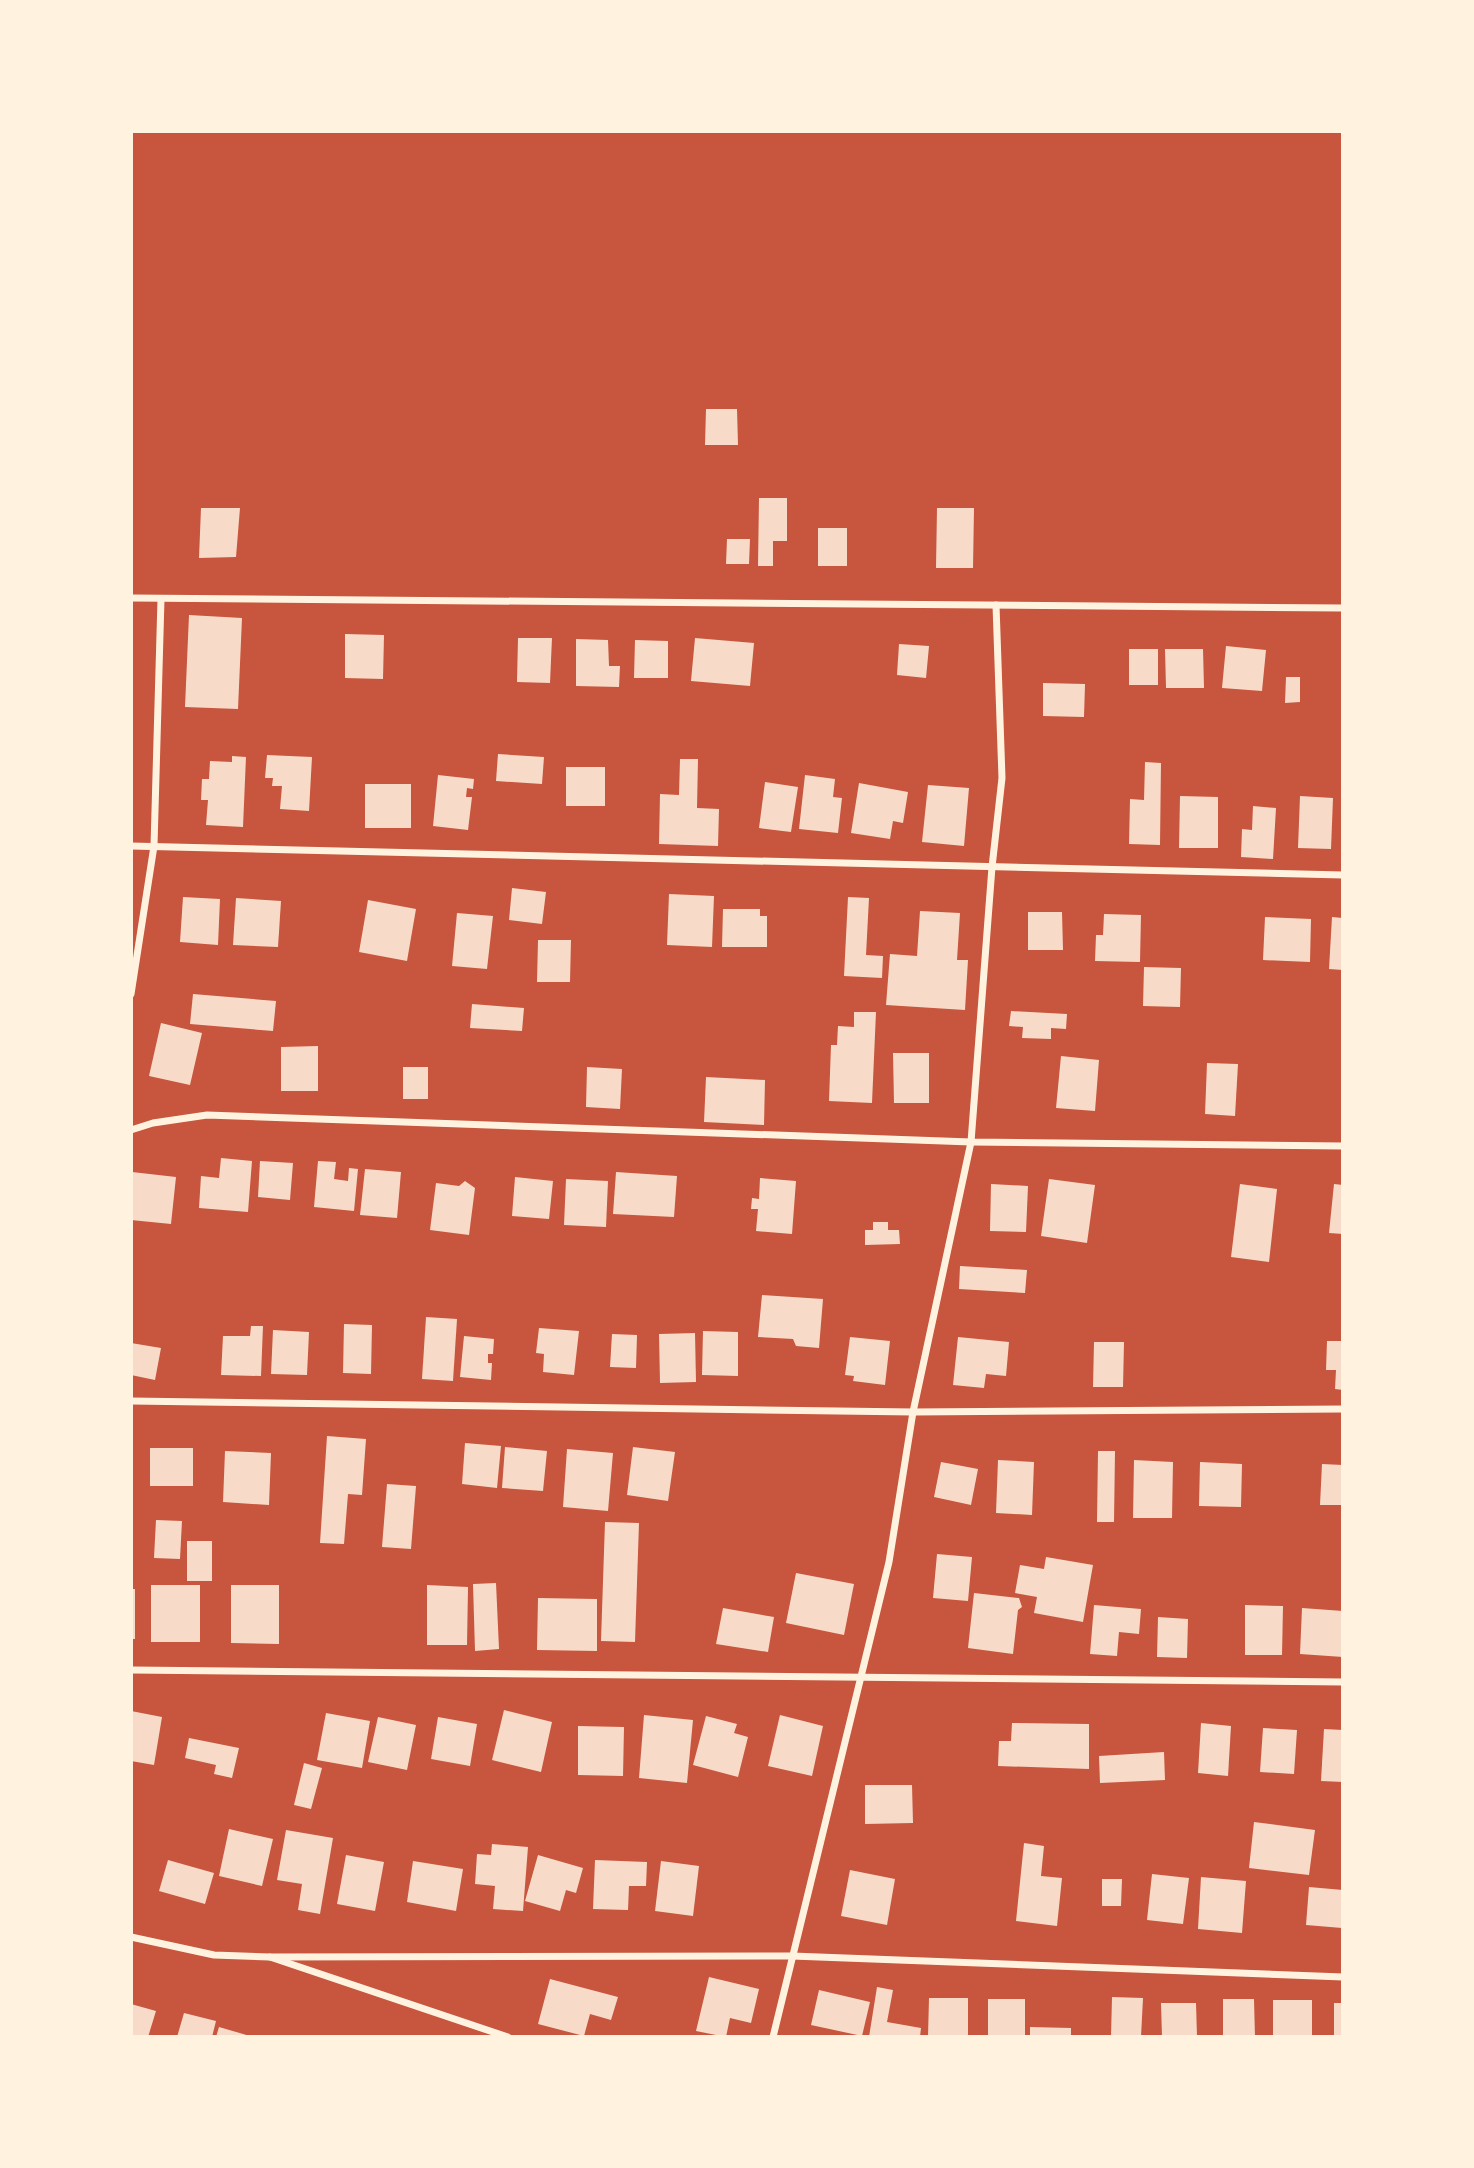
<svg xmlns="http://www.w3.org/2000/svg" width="1474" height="2168" font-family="'Golos Text',sans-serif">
<rect width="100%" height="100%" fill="#c8553d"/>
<g fill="#f7dbc8">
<path d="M706 409H737L738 445H705Z"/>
<path d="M759 498H787V541H773V566H758Z"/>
<path d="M201 508H240L236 557 199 558Z"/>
<path d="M937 508H974L973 568H936Z"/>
<rect x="818" y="528" width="29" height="38"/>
<path d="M727 539H750L749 564H726Z"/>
<path d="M189 615 242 618 238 709 185 707Z"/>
<path d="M345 634 384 635 383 679 345 678Z"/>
<path d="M518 638H552L550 683 517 682Z"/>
<path d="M695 638 754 643 750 686 691 681Z"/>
<path d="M576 639 608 640 609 666H620L619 687 576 686Z"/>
<path d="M635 640 668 641V678H634Z"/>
<path d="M899 644 929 646 926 678 897 675Z"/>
<path d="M1226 646 1266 650 1262 691 1222 688Z"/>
<rect x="1129" y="649" width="29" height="36"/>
<path d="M1165 649H1203L1204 688H1166Z"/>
<path d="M1286 677H1300V702L1285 703Z"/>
<path d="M1043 683 1085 684 1084 717 1043 716Z"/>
<path d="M498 754 544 757 542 784 496 781Z"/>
<path d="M267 755 312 757 309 811 280 809 282 786H272L273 778H265Z"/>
<path d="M232 756 246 757 243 827 206 825 208 800H201L202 779H209L210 761 232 762Z"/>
<path d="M680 759H698L697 808 719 809 718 846 659 844 660 794 679 795Z"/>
<path d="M1145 762 1161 763 1160 845 1129 844 1130 799 1144 800Z"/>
<rect x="566" y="767" width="39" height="39"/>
<path d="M438 775 474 779 473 789 467 788 466 797H472L468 830 433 826Z"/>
<path d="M805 775 835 779 833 797 842 798 838 833 799 829Z"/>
<path d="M765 782 798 787 791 832 759 828Z"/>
<path d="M859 783 908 792 903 823 893 821 890 839 851 833Z"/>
<rect x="365" y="784" width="46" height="44"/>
<path d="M928 785 969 788 964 846 922 842Z"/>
<path d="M1180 796 1218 797V848H1179Z"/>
<path d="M1300 796 1333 798 1331 849 1298 848Z"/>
<path d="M1253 806 1276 808 1273 859 1241 857 1242 829 1252 830Z"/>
<path d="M512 888 546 892 542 924 509 920Z"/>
<path d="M669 894 714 896 712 947 667 945Z"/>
<path d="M183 897 220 899 218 945 180 942Z"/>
<path d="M848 897 869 898 866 955 883 956 882 978 844 976Z"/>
<path d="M236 898 281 901 278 947 233 945Z"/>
<path d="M368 900 416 909 407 961 359 952Z"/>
<path d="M723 909H760V916H767V947H722Z"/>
<path d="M920 911 960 913 957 960H968L965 1010 886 1005 890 954 917 956Z"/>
<path d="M1028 912H1062L1063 950H1028Z"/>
<path d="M457 913 493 916 487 969 452 966Z"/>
<path d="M1104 914 1141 915 1140 962 1095 961 1096 935H1103Z"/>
<path d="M1265 917 1311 919 1310 962 1263 960Z"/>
<path d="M1332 917 1343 918V970L1329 969Z"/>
<path d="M538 940H571L570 982H537Z"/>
<path d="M1144 967 1181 968 1180 1007 1143 1006Z"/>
<path d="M193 994 276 1001 273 1031 190 1024Z"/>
<path d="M472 1004 524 1008 522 1031 470 1028Z"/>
<path d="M1011 1011 1067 1014 1066 1029 1051 1028V1039L1022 1038 1023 1027 1009 1026Z"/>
<path d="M854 1012H876L872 1103 829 1101 831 1045H837L838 1026 854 1027Z"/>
<path d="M161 1023 202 1033 190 1085 149 1076Z"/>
<path d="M318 1046V1091H281V1047Z"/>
<path d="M893 1053H929V1103H894Z"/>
<path d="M1061 1056 1099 1060 1095 1111 1056 1108Z"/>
<path d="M1207 1063 1238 1064 1235 1116 1205 1114Z"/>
<rect x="403" y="1067" width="25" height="32"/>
<path d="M587 1067 622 1069 620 1109 586 1107Z"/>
<path d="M706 1077 765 1080 764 1125 704 1122Z"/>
<path d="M221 1158 252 1161 248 1212 199 1208 201 1176 219 1178Z"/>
<path d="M260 1161 293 1163 290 1200 258 1197Z"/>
<path d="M318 1161 336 1162 334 1179 348 1181 349 1168 358 1169 354 1211 314 1207Z"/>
<path d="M365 1169 401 1172 397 1218 360 1215Z"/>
<path d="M132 1172 176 1177 171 1224 131 1220Z"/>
<path d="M616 1172 677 1176 674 1217 613 1214Z"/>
<path d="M515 1177 553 1181 549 1219 512 1216Z"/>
<path d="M760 1178 796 1181 792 1234 756 1231 758 1209H751L752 1198 759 1199Z"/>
<path d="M566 1179 608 1181 606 1227 564 1225Z"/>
<path d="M1049 1179 1095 1185 1087 1243 1041 1236Z"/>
<path d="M465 1181 475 1188 469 1235 430 1230 436 1183 459 1186Z"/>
<path d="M991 1184 1028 1186 1026 1232 990 1231Z"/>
<path d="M1240 1184 1277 1189 1269 1262 1231 1257Z"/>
<path d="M1334 1184 1343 1185V1234L1329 1233Z"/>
<path d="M873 1222H888V1230H899L900 1244 865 1245V1230H873Z"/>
<path d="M960 1266 1027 1270 1025 1293 959 1289Z"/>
<path d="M762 1295 823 1299 819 1348 796 1346 793 1339 758 1337Z"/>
<path d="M426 1317 457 1319 453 1381 422 1379Z"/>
<path d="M344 1324 372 1325 371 1374 343 1373Z"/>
<path d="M251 1326H263L261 1376 221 1375 223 1336H250Z"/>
<path d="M539 1328 579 1331 574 1375 543 1372 544 1354 536 1353Z"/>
<path d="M273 1330 309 1332 307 1375 271 1374Z"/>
<path d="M703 1331 738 1332V1376L702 1375Z"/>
<path d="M695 1333 696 1382 660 1383 659 1334Z"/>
<path d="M612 1334 637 1335 636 1368 610 1367Z"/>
<path d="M464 1336 494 1339 493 1354H488V1363H492L491 1380 460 1377Z"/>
<path d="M850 1337 890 1341 885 1385 853 1381 854 1376 845 1375Z"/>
<path d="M958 1337 1009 1342 1006 1376 986 1374 984 1388 953 1385Z"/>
<path d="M1327 1341H1343V1390L1335 1389 1336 1370H1326Z"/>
<path d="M1094 1342H1124L1123 1387H1093Z"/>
<path d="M131 1343 161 1348 155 1380 131 1375Z"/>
<path d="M327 1436 366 1439 362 1495 348 1494 344 1544 320 1543Z"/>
<path d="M465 1443 501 1446 497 1488 462 1484Z"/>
<path d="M505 1447 547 1451 543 1491 502 1488Z"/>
<path d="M633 1447 675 1452 668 1501 627 1495Z"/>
<rect x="150" y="1448" width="43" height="38"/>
<path d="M567 1449 613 1453 608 1511 563 1507Z"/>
<path d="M225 1451 271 1453 269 1505 223 1502Z"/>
<path d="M1098 1451H1115L1114 1522H1097Z"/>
<path d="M998 1460 1034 1462 1032 1515 996 1513Z"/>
<path d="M1134 1460 1173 1462 1172 1518H1133Z"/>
<path d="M941 1462 978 1469 971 1505 934 1497Z"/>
<path d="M1200 1462 1242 1464 1241 1507 1199 1506Z"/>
<path d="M1322 1464 1343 1465V1505H1320Z"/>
<path d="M387 1484 416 1486 411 1549 382 1547Z"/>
<path d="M156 1520 182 1521 180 1559 154 1558Z"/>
<path d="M605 1522 639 1523 635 1642 601 1641Z"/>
<rect x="187" y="1541" width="25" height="40"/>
<path d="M937 1554 972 1557 968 1601 933 1598Z"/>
<path d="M1046 1557 1093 1565 1083 1622 1034 1613 1037 1597 1015 1593 1020 1565 1044 1569Z"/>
<path d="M796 1573 854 1584 844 1635 786 1623Z"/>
<path d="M496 1583 499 1649 475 1651 473 1584Z"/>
<rect x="151" y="1585" width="49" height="57"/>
<path d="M231 1585H279V1644L231 1643Z"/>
<path d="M427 1585 468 1587 467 1645H427Z"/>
<rect x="131" y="1589" width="4" height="50"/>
<path d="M974 1593 1019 1598 1022 1607 1018 1610 1013 1654 968 1648Z"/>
<path d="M538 1598 597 1599V1651L537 1650Z"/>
<path d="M1094 1605 1141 1609 1139 1634 1119 1632 1117 1656 1090 1654Z"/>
<path d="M1245 1605 1283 1606 1282 1655H1245Z"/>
<path d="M723 1608 774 1617 768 1652 716 1644Z"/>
<path d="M1302 1608 1343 1611V1657L1300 1654Z"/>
<path d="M1158 1617 1188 1619 1187 1658 1157 1657Z"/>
<path d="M504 1710 552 1722 541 1772 492 1760Z"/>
<path d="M131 1711 162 1717 154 1765 131 1761Z"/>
<path d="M326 1713 370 1721 362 1768 317 1760Z"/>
<path d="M644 1715 693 1720 687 1783 639 1778Z"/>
<path d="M780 1715 823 1726 812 1776 768 1766Z"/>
<path d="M706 1716 737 1724 734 1733 748 1737 738 1777 693 1765Z"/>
<path d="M378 1717 416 1725 407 1770 368 1762Z"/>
<path d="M438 1717 477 1724 470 1766 431 1759Z"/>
<path d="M1012 1723 1089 1724V1769L998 1766 999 1741H1011Z"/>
<path d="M1201 1723 1231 1726 1228 1776 1198 1773Z"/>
<path d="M578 1726 624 1727 623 1776 578 1775Z"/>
<path d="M1263 1728 1297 1730 1294 1774 1260 1772Z"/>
<path d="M1324 1729 1343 1730V1782L1321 1781Z"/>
<path d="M189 1738 239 1748 232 1778 214 1774 216 1765 185 1758Z"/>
<path d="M1164 1752 1165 1780 1100 1783 1099 1756Z"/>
<path d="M304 1763 322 1768 311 1809 294 1805Z"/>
<path d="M865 1785H912L913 1823 865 1824Z"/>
<path d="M1254 1822 1315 1830 1309 1875 1249 1868Z"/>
<path d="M229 1829 273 1839 262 1886 219 1876Z"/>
<path d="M286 1830 333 1838 320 1914 298 1910 302 1884 277 1880Z"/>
<path d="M1024 1843 1044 1846 1041 1876 1062 1878 1057 1926 1016 1921Z"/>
<path d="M492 1844 528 1847 523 1911 493 1909 495 1886 475 1884 477 1854 491 1855Z"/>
<path d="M346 1855 384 1862 375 1911 337 1904Z"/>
<path d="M538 1855 583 1868 576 1893 566 1890 560 1911 525 1901Z"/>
<path d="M168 1860 214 1873 205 1904 159 1891Z"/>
<path d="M595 1860 647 1862 646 1886H629L628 1910 593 1909Z"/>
<path d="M413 1861 463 1869 456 1911 407 1902Z"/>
<path d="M661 1861 699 1866 693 1916 655 1911Z"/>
<path d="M850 1870 895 1879 887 1925 841 1916Z"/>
<path d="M1152 1874 1189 1878 1183 1924 1147 1920Z"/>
<path d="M1201 1877 1246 1881 1242 1933 1198 1929Z"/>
<path d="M1102 1879H1122L1121 1906H1102Z"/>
<path d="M1309 1887 1343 1890 1342 1928 1306 1925Z"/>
<path d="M709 1977 759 1989 751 2023 730 2018 726 2037 696 2031Z"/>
<path d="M550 1979 618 1997 611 2020 590 2014 584 2036 538 2024Z"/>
<path d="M877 1987 893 1990 887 2022 921 2028 920 2037H869Z"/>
<path d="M819 1990 870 2002 862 2036 811 2025Z"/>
<path d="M1112 1997 1143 1998 1141 2037H1111Z"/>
<path d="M929 1998H968V2037H928Z"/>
<rect x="988" y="1999" width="37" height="38"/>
<path d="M1223 1999H1254L1255 2037H1223Z"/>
<rect x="1273" y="2000" width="39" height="37"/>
<path d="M1161 2003H1196L1197 2037H1162Z"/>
<rect x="1334" y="2003" width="9" height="34"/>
<path d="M131 2004 156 2011 148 2037H131Z"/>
<path d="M184 2013 216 2021 212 2037H177Z"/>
<path d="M219 2027 250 2036V2037H216Z"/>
<path d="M1030 2027 1071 2028V2037H1030Z"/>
</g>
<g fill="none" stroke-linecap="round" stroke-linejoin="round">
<g stroke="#fff3e0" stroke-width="7">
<path d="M131 598 1343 608"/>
<path d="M131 846 1343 875"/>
<path d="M131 994 154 846 161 599"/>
<path d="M131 1130 153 1123 207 1115 971 1142 1343 1146"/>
<path d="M131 1401 913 1412 1343 1409"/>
<path d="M131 1670 1343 1682"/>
<path d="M131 1937 214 1955 270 1957 508 2037"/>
<path d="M270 1957 792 1956 1343 1977"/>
<path d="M773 2037 889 1562 913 1412 971 1142 992 867 1002 778 996 605"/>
</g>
</g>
<rect width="1474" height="2168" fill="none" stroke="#fff3e0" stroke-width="266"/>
</svg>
